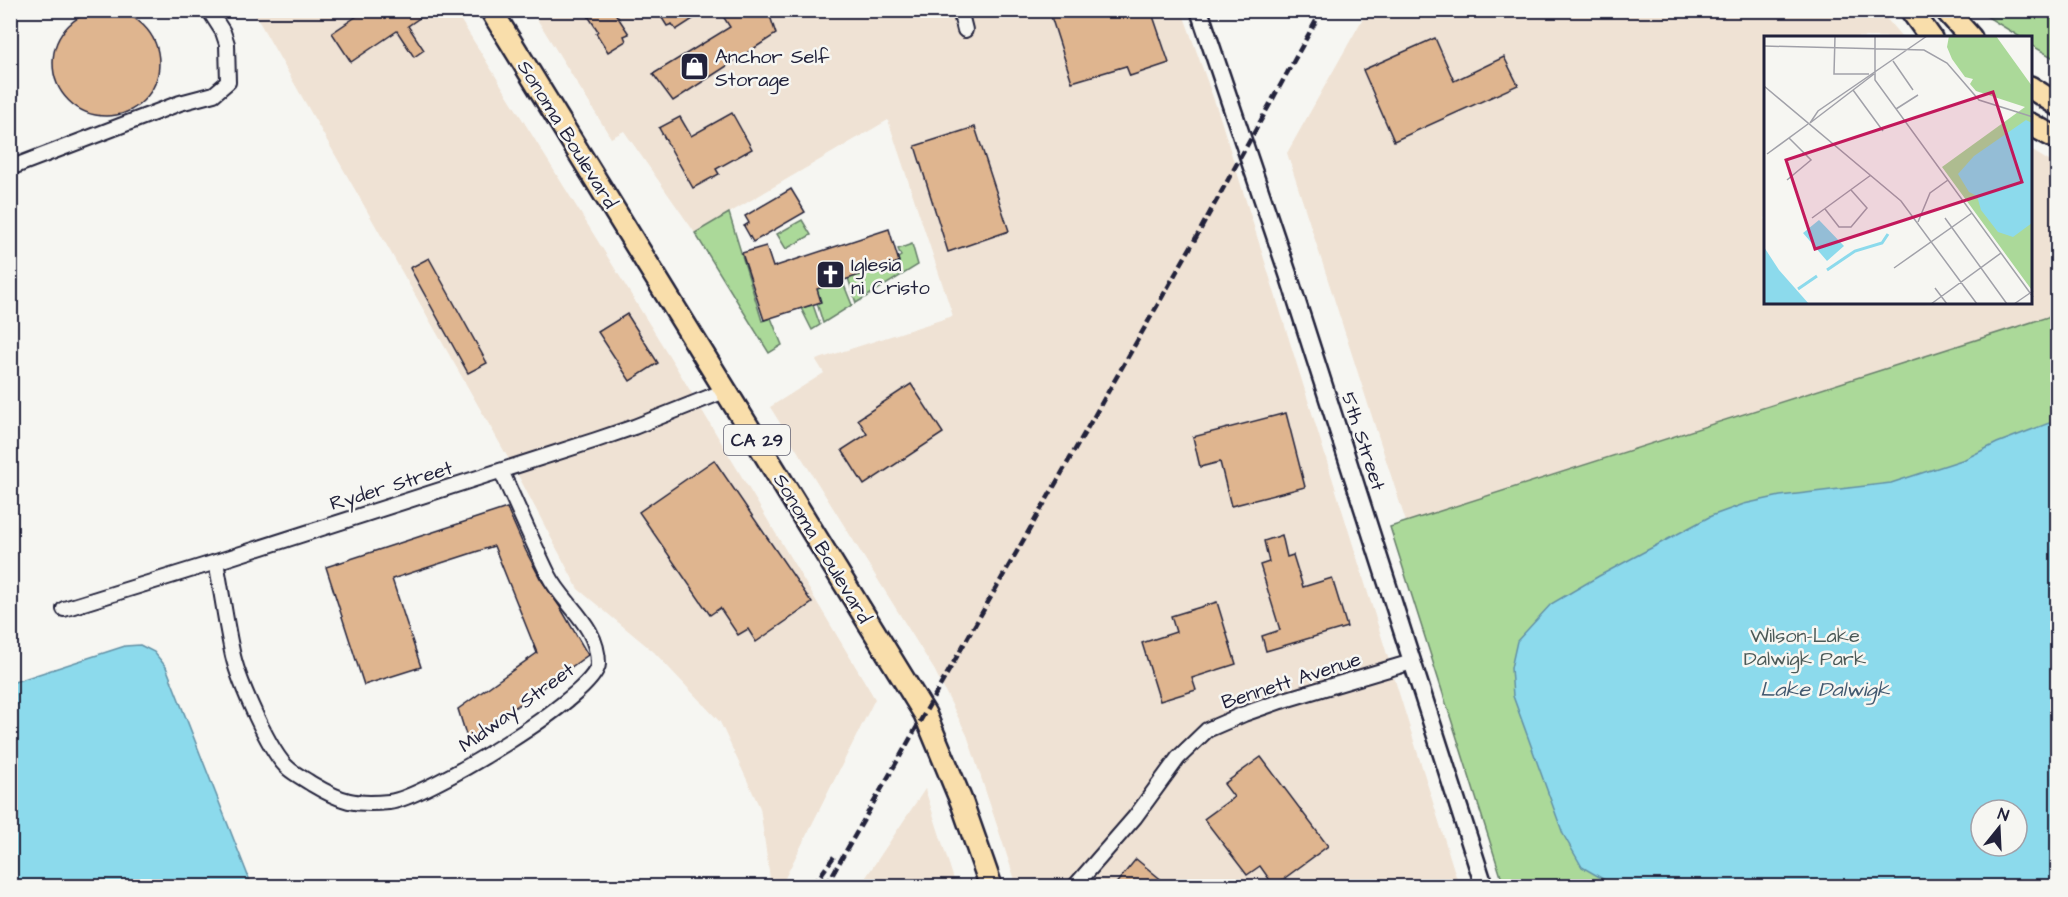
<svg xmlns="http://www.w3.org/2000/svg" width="2068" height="897" font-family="'Architects Daughter',sans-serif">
<rect width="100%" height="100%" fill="#f6f6f2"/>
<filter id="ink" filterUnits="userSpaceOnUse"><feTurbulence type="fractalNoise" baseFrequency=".0167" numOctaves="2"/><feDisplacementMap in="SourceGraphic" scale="12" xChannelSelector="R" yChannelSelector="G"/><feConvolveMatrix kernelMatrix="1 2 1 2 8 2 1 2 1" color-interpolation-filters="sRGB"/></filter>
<g filter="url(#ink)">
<g fill="#efe2d4">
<path d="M253 11H455L676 367 875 699 781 886H771L760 808 720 722 654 652 578 589 519 477Z"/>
<path d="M532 11H1182L1219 114 1459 886H1017L967 735 935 671 770 407 824 373 816 360 953 316 888 120 695 233 624 131 611 138Z"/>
<path d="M1367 11H1880L1902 37 1765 38V303H2030L2031 150 2057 166V314L1406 522 1287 153Z"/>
<path d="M925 789 956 886H860Z"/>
</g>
<g fill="#abd999" stroke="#667e6a" stroke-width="1.5" fill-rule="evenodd">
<path d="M1978 11H2057V60L2031 45 2030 38 2020 37Z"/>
<path d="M729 213 762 321 771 318 782 345 769 353 695 233Z"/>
<path d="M802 220 811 235 786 249 777 234Z"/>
<path d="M912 244 918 265 856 303 848 278 899 262 898 258 901 256 898 249Z"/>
<path d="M842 280 852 305 823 323 817 303V289Z"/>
<path d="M813 305 820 325 812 330 801 308Z"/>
<path d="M2057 314V886H1504L1390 527ZM1981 810H2017V846H1981Z"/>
</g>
<g fill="#8cdaec" stroke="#6290a5" stroke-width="1.5" fill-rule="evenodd">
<path d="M2057 420V886H1615L1582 867 1563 834 1513 696 1511 668 1517 641 1551 604 1599 576 1711 516 1744 504 1780 496 1891 483 1965 459 1997 443ZM1981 810H2017V846H1981Z"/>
<path d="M140 645 154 652 166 667 252 886H11V683L125 646Z"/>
</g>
<g fill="#dfb58f" stroke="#22223b" stroke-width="1.5">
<path d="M366 10H431L408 26 424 50 414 57 397 31 351 62 332 33Z"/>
<path d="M584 10H613L629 34 624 36 626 41 608 52 596 33 598 31Z"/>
<path d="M657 10H707L676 30 672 24 667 26Z"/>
<path d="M719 10H768L776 34 673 101 653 74 730 27Z"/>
<path d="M1049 10H1151L1169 63 1130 76 1126 66 1072 82Z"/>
<circle cx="106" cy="63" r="53"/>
<path d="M1435 38 1454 81 1504 57 1518 85 1394 141 1363 70Z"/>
<path d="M732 113 752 149 716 169 719 174 693 188 659 128 680 117 691 136Z"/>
<path d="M975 127 1009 231 948 252 915 146Z"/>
<path d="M791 189 805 212 753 242 744 226 749 223 745 216Z"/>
<path d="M889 229 899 262 817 289 821 302 764 320 742 253 766 246 773 267Z"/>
<path d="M429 258 487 363 468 373 410 268Z"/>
<path d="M627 314 658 363 630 381 598 332Z"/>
<path d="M911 384 943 433 864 485 842 450 867 434 858 419Z"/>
<path d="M1286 413 1305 487 1231 506 1220 462 1200 467 1193 437Z"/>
<path d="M714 460 812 603 756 642 748 629 738 635 720 608 710 615 639 512Z"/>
<path d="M507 508 526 551 540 578 560 607 588 655 468 741 458 709 537 653 494 546 392 579 421 667 364 685 326 567Z"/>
<path d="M1282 535 1287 557 1293 555 1303 587 1332 578 1347 627 1266 651 1262 636 1280 630 1260 565 1269 562 1264 541Z"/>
<path d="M1217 602 1236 664 1192 678 1196 690 1160 701 1142 643 1176 632 1171 616Z"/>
<path d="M1261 757 1328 846 1274 886 1260 866 1247 875 1204 819 1234 797 1224 784Z"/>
<path d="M1136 859 1169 886H1114Z"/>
</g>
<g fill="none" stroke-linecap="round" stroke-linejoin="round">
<defs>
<g id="minor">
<path d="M960 10 965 30"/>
<path d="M10 168 180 103 214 94 228 82 227 44 223 32 209 10"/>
<path d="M216 562C222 593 226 625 233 656 239 681 270 754 289 769 296 775 305 779 312 784 342 802 354 805 389 802 423 799 597 695 598 664 598 624 564 606 548 574 532 541 517 505 501 471"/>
<path d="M64 609 216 562 596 440 634 427 727 390"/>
<path d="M1075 886 1135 817 1178 758 1207 730 1244 714 1281 701 1412 662"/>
</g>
<path id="tertiary" d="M1199 10 1288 274 1484 886"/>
<g id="primary">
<path d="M491 10 925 714 962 803 991 886"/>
<path d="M1911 10 1931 38"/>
<path d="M1946 10 1971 38"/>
<path d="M2030 87 2058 105"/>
<path d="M2030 124 2058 139"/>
</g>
</defs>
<use href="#minor" stroke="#22223b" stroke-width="18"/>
<use href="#tertiary" stroke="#22223b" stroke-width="21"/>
<use href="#primary" stroke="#22223b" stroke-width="26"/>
<use href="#minor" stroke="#f6f6f2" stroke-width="14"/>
<use href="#tertiary" stroke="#f6f6f2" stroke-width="16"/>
<use href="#primary" stroke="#f9deab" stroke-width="21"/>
<g stroke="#22223b" stroke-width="4.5" stroke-dasharray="9 4.5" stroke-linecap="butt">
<path d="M813 886 835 855"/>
<path d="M826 886 1193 243 1322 10"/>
</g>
</g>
</g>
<defs>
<symbol id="shop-square" viewBox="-11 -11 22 22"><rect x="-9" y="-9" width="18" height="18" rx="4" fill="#22223b" stroke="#f6f6f2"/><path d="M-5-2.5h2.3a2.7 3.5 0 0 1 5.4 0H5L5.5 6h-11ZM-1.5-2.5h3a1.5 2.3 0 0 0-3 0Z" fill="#fff"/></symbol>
<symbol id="church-square" viewBox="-11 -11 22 22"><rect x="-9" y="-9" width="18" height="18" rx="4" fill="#22223b" stroke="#f6f6f2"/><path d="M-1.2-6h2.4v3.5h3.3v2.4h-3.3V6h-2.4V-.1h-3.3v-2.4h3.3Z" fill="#fff"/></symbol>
</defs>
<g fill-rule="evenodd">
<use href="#shop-square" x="678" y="50" width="33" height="33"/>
<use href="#church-square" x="814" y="258" width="33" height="33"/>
</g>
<g text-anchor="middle" stroke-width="5" stroke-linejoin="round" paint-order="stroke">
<rect fill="#f6f6f2" stroke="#626272" stroke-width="1.5" x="724" y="425" width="66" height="30" rx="4.5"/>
<g font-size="18" font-weight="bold" fill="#22223b">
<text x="757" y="446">CA 29</text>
</g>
<g font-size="20" fill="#22223b" stroke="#f6f6f2" text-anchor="start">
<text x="715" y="63">Anchor Self<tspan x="715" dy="23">Storage</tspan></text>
<text x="851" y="271">Iglesia<tspan x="851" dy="23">ni Cristo</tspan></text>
</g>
<g font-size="20" fill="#22223b" stroke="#f6f6f2">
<text transform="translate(568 134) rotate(58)" y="7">Sonoma Boulevard</text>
<text transform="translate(1364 441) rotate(72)" y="7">5th Street</text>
<text transform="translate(391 485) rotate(-17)" y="7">Ryder Street</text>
<text transform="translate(823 548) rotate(59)" y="7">Sonoma Boulevard</text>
<text transform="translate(1291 680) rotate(-18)" y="7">Bennett Avenue</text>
<text transform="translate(516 707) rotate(-36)" y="7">Midway Street</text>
</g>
<g font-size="20" fill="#4b5957" stroke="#f6f6f2">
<text x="1805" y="642">Wilson-Lake<tspan x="1805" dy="23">Dalwigk Park</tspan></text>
</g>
<g font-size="21" font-style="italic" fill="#425970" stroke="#f6f6f2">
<text x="1825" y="696">Lake Dalwigk</text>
</g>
</g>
<g transform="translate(1764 36)">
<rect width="268" height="268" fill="#f6f6f2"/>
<path d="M185 0H232L268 50 267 253 178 131 261 71 212 55 206 48 209 43 201 41 188 23 183 11Z" fill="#abd999"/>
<path d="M262 84 268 87V187L249 201 234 196 217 174 213 160 205 156 194 138 210 120ZM55 184 80 210 63 225 39 197ZM0 211 15 234 45 268H0Z" fill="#8cdaec"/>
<path fill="none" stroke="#8cdaec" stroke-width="3" d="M63 234 91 215 118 207 124 198M34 253 53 240"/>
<path fill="none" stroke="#a1a1a9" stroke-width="1.5" d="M71 0 70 38H105M111 0V44L269 261M0 10 160 14 183 27 215 64 269 81M129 25 149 54M0 50 137 165 213 268M89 54 119 95M132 73 154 59M46 87 54 75 163 0M46 87 110 38M3 118 44 88M23 144 47 124 25 102M61 173 75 191H87L103 172 87 154M48 182 107 139M181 182 243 268M154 186 166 157 184 144M130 232 208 177M171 252 183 268M167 268 237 217M250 268 269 255"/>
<path fill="#c2185b" fill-opacity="0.15" stroke="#c2185b" stroke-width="3" d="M229 56 258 146 51 213 22 124Z"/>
<rect width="268" height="268" fill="none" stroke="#22223b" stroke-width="3"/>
</g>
<rect width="2068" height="897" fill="none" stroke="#f6f6f2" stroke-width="36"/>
<rect x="18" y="18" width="2032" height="861" fill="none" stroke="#22223b" stroke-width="2" filter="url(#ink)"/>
<g transform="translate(1999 828) rotate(18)"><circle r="28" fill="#f6f6f2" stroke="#a1a1a9" stroke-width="1.5"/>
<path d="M0-4.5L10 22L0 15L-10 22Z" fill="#22223b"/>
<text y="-9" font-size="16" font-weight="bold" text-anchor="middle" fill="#22223b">N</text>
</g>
</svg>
